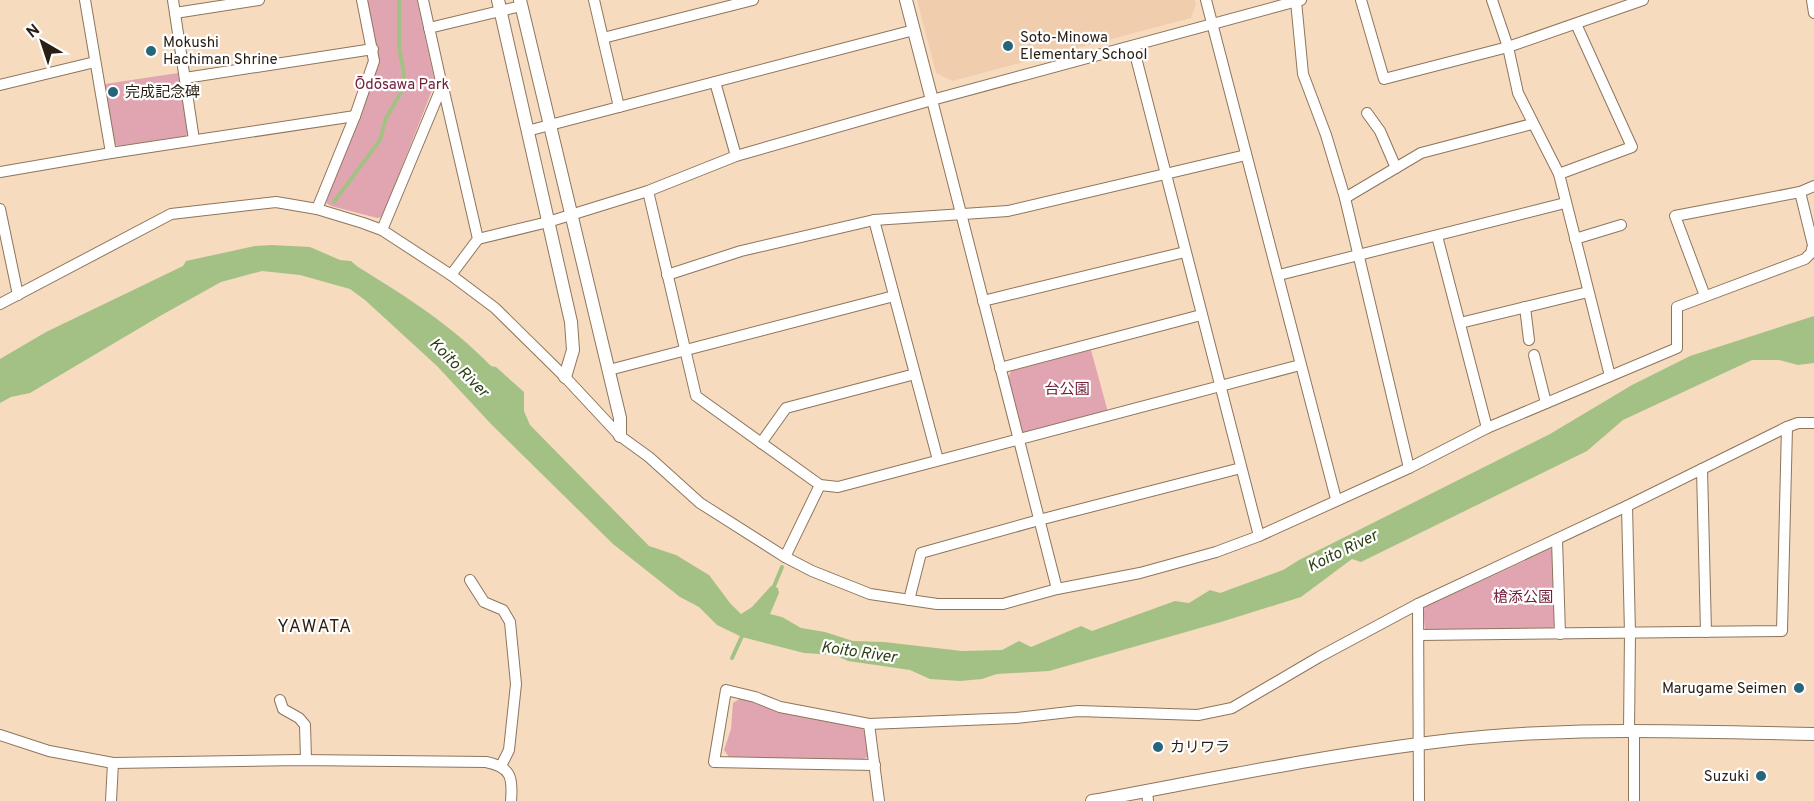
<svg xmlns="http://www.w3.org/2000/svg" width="1814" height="801" font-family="Overpass,'Noto Sans JP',sans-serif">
<rect width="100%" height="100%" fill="#f7dbbf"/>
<path fill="#f0cead" d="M917 0H1195L1196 4 1191 18 952 81 936 73Z"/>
<g fill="#e1a5b2">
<path d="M365 0H417L435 83 382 217 377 218 331 206 326 203 379 61Z"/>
<path d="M178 73 188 133 185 136 118 146 113 143 105 84Z"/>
<path d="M1091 350 1108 412 1022 434 1008 378 1011 371Z"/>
<path d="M1550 549 1554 551 1555 625 1550 630 1428 632 1425 629 1423 612 1425 607Z"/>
<path d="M741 698 777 710 862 728 866 733 869 756 862 760 729 757 724 750 731 729 733 703Z"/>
</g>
<path fill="#a4c185" d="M272 245 310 247 340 260 351 261 358 267C407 297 450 324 491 366L496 367 524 392V411L530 425 649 546 676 555 709 575 730 603 741 614 752 607 771 586 778 588 779 593 770 614 782 617 801 628 825 632 853 641 884 642 962 651 1002 650 1019 641 1031 647 1081 626 1092 631 1175 601 1189 603 1210 590 1220 593 1283 570 1299 560 1550 434 1632 385 1690 356 1814 316V363L1798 365 1779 360H1752L1623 420 1587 451 1361 562 1352 559 1301 597 1221 622 1049 671 997 674 982 679 960 681 930 679 910 670 848 661 835 655 804 653 742 637 717 625 699 607 680 597 613 544 491 424 437 366 365 300 350 289 300 275 262 271 221 282 160 316 30 393 11 397 0 403V359L46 332 183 266 186 261 255 246Z"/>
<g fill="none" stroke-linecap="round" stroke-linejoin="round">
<g stroke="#a4c185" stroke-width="4">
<path d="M334 202 380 140 386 118 402 91 404 74 399 47V0"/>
<path d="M772 591 782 567"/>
<path d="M732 658 743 634"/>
</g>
<defs>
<g id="minor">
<path d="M85 0 111 153"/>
<path d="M173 0 194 140"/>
<path d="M594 0 619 107"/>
<path d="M1206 0 1336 499"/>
<path d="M1361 0 1384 79 1508 47 1643 0"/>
<path d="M1492 0 1508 47 1518 93 1559 174 1610 376"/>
<path d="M1812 0 1814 13"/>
<path d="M1296 1 1303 74 1326 135 1345 198 1409 468"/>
<path d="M175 13 259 0"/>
<path d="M429 28 521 6"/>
<path d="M603 38 753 0"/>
<path d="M1133 46 1259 536"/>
<path d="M185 78 373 49"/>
<path d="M715 82 736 156"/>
<path d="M0 85 95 62"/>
<path d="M443 87 478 239 451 275"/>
<path d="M932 100 1057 589"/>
<path d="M1367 113 1380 131 1396 168"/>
<path d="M527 131 914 30"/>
<path d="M0 172 111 153 355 116"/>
<path d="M1559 174 1632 147 1576 24"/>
<path d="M648 191 696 396 820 485 838 487 1300 365"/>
<path d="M1345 198 1421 153 1532 124"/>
<path d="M0 209 18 295"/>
<path d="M317 209 355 116 374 61 362 0"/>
<path d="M874 220 938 460"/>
<path d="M382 230 442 86 423 0"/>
<path d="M1437 236 1487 428"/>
<path d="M478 239 548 222 648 191 736 156 932 100 1301 0"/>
<path d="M1575 239 1621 225"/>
<path d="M667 275 741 251 874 220 1008 211 1246 155"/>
<path d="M1279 275 1565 203"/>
<path d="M1705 296 1675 216 1800 192 1814 186"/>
<path d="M983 301 1185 252"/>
<path d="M0 304 171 214 276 202 317 209 363 223 382 230 451 275 495 308 565 377 620 436 649 457 700 503 785 557 812 571 870 594 937 604H1003L1057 589 1140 573 1216 552 1259 536 1409 468 1487 428 1677 348V307L1805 259 1811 253 1813 245 1800 192"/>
<path d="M1525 307 1529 340"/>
<path d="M1460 323 1588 292"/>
<path d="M1534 355 1546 403"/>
<path d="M1000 368 1201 315"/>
<path d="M609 370 894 296"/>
<path d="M761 443 786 408 915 374"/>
<path d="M1702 469 1706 632"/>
<path d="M1627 506 1630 633 1629 731"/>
<path d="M1557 539 1560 634"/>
<path d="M785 557 820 485"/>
<path d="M470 580 484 602 503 610 510 622 516 684 509 750 501 766"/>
<path d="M909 600 921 553 1039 520 1241 468"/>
<path d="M1418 604 1419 801"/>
<path d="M1419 635 1782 631 1787 427"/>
<path d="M280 700 283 709 299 718 305 725 306 760"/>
<path d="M869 724 879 801"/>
<path d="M1634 731V801"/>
<path d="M0 735 49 751 113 763 299 760 486 762C511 767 513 777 511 801"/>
<path d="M875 765 714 762 726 690 755 697 780 707 869 724 1016 718 1078 711 1198 715 1232 708 1319 657 1418 604 1627 506 1787 427 1798 423H1814"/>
<path d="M1147 791 1148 801"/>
<path d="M111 801 113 763"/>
</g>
<g id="tertiary">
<path d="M498 0 571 322 573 350 565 377"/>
<path d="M520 0 620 418V436"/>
<path d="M906 0 932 100"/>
<path d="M1092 801C1212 779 1330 754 1451 740 1571 726 1693 732 1814 734"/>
</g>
</defs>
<use href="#minor" stroke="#8e755c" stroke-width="12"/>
<use href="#tertiary" stroke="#8e755c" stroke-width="14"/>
<use href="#minor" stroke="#fff" stroke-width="10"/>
<use href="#tertiary" stroke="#fff" stroke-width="12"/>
</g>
<g fill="#26667b" stroke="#fff" stroke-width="2">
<circle cx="1008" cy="46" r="6"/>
<circle cx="151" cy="51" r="6"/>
<circle cx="113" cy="92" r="6"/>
<circle cx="1799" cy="688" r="6"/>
<circle cx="1158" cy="747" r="6"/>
<circle cx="1761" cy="776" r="6"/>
</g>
<g text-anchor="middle" stroke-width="4.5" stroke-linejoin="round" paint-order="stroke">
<g font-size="15" fill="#281e14" stroke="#fff" text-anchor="start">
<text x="1020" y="42">Soto-Minowa<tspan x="1020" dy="17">Elementary School</tspan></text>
<text x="163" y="47">Mokushi<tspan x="163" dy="17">Hachiman Shrine</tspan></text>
<text x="125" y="97">完成記念碑</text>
<text x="1787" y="693" text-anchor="end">Marugame Seimen</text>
<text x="1170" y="752">カリワラ</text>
<text x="1749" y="781" text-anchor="end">Suzuki</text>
</g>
<g font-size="15" fill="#73203b" stroke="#fff">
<text x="402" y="89">Ōdōsawa Park</text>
<text x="1067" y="394">台公園</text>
<text x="1523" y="602">槍添公園</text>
</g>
<g font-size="16" font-style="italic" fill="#2d3f14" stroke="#fff">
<text transform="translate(460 367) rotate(45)" y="6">Koito River</text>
<text transform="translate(1342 550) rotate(-26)" y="6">Koito River</text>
<text transform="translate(859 651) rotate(8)" y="6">Koito River</text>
</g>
<g font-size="18" letter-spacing="1.5" fill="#281e14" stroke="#fff">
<text x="315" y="632">YAWATA</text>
</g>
</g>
<g transform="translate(42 42) rotate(321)" stroke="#ffffff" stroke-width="4.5" paint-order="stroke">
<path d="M0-4.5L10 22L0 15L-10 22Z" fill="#281e14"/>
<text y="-9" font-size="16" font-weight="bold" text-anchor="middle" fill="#281e14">N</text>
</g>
</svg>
